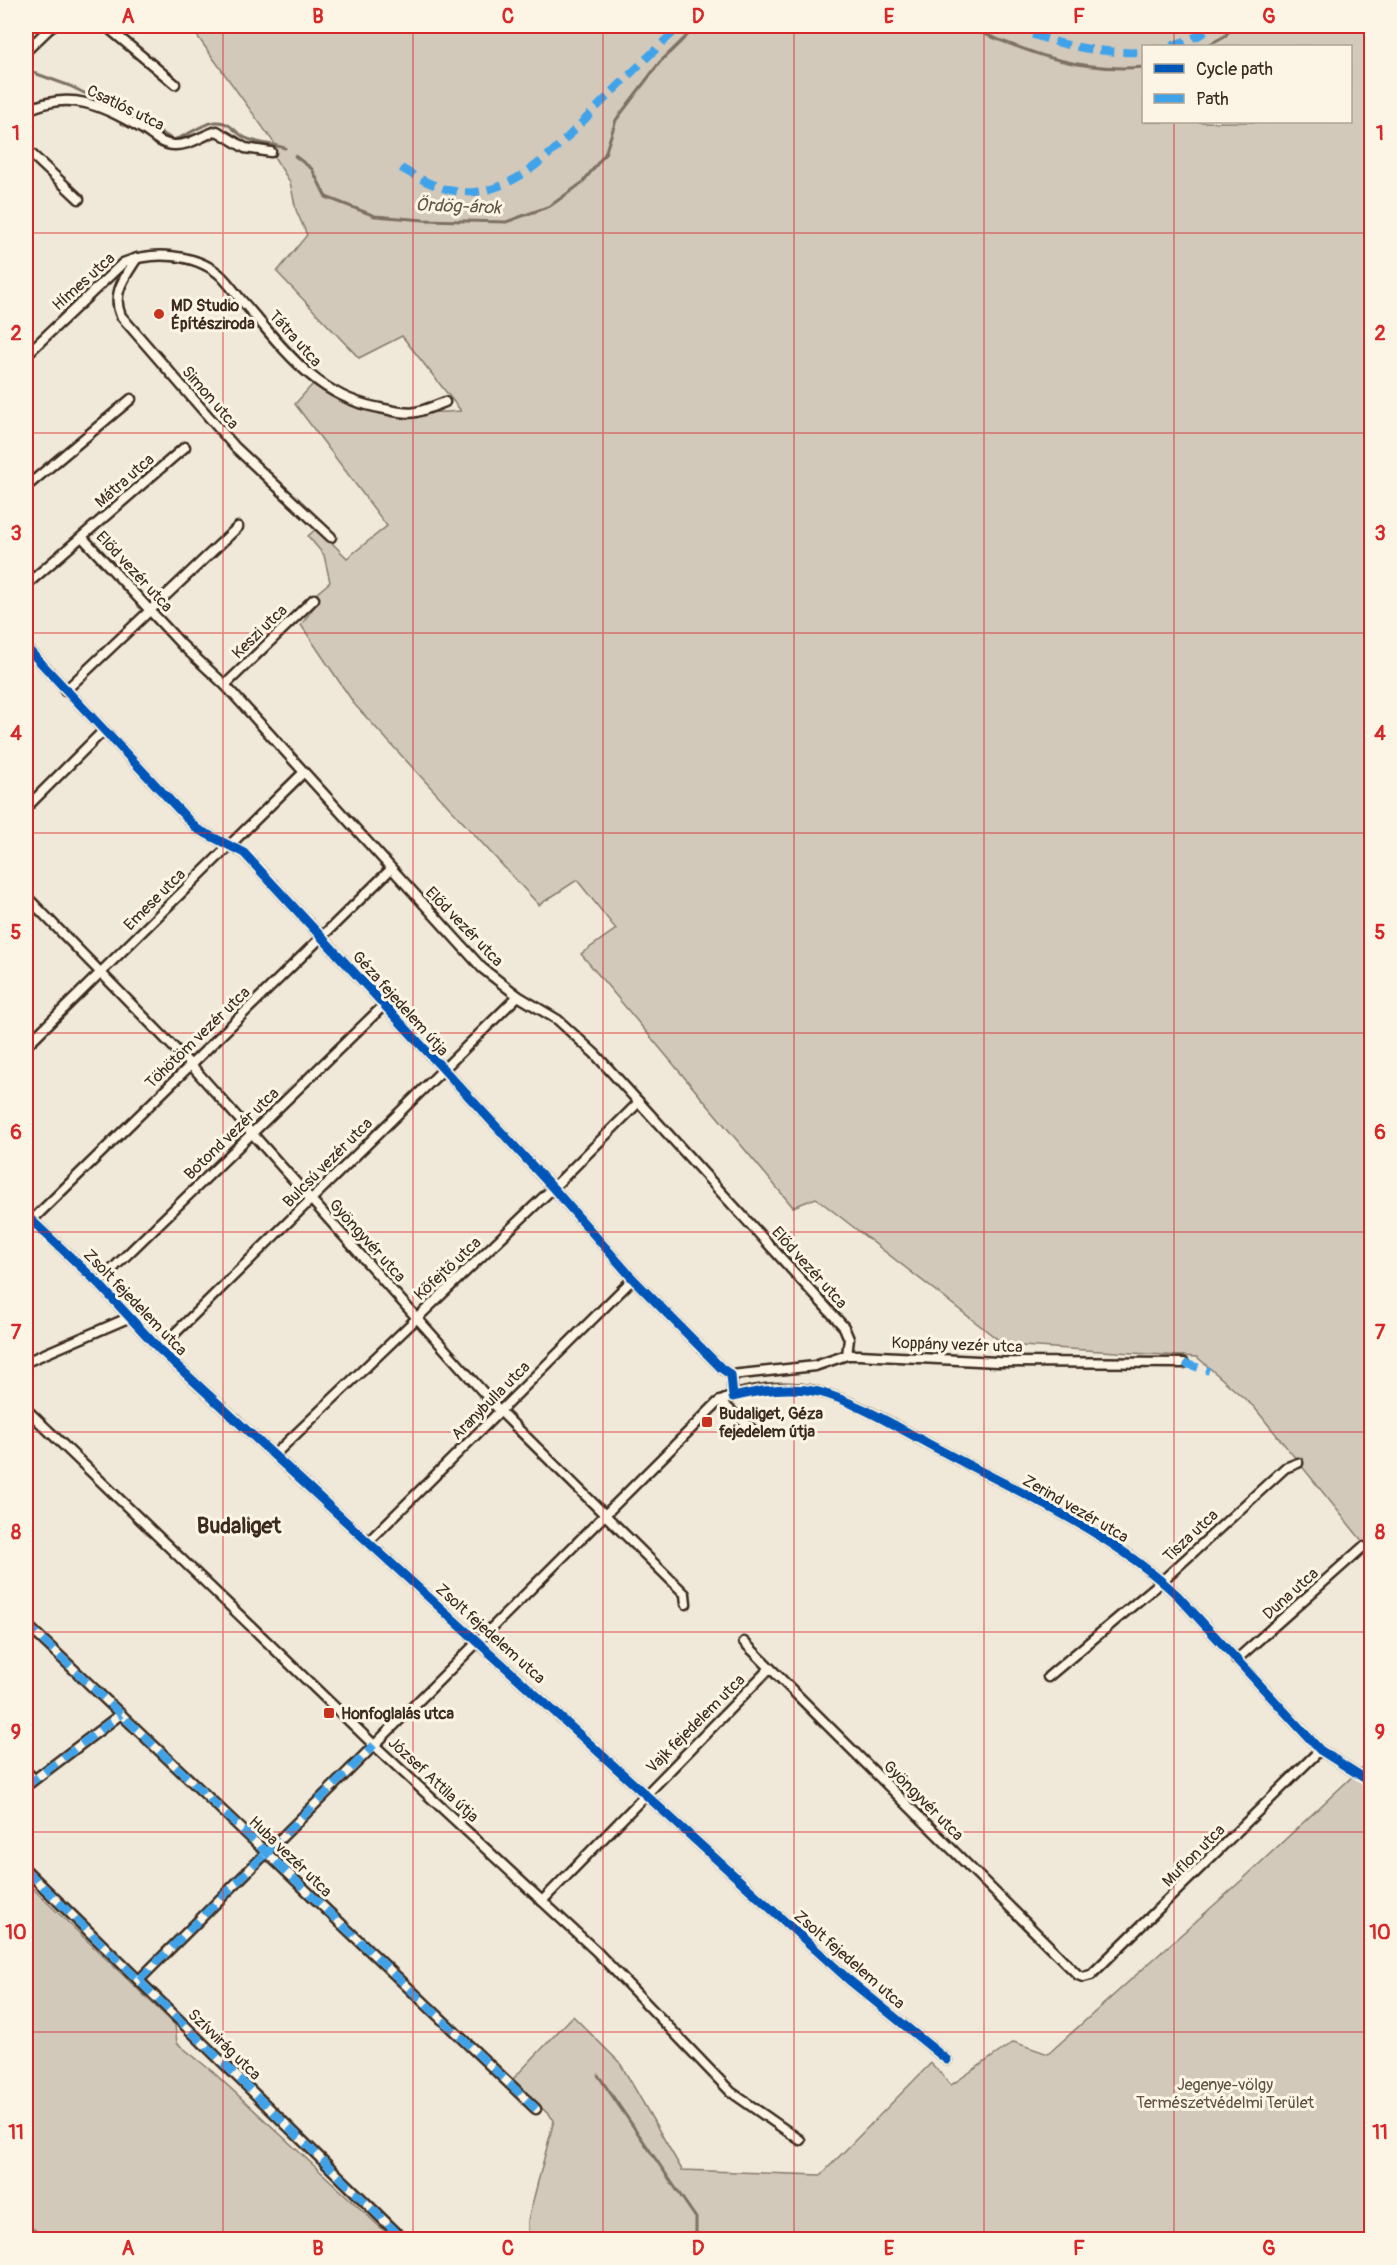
<svg xmlns="http://www.w3.org/2000/svg" width="1397" height="2265" font-family="Pangolin,sans-serif">
<rect width="100%" height="100%" fill="#f0e9d9"/>
<filter id="ink" filterUnits="userSpaceOnUse"><feTurbulence type="fractalNoise" baseFrequency=".0167" numOctaves="2"/><feDisplacementMap in="SourceGraphic" scale="12" xChannelSelector="R" yChannelSelector="G"/><feConvolveMatrix kernelMatrix="1 2 1 2 8 2 1 2 1" color-interpolation-filters="sRGB"/></filter>
<g filter="url(#ink)">
<g fill="#d2c9ba" stroke="#867a6c" stroke-width="1.5" fill-rule="evenodd">
<path d="M190 26H1371V1552L1254 1407 1197 1357 1005 1345 816 1198 793 1207 581 954 616 929 577 880 539 905 355 705 301 625 319 600 316 594 330 582 324 555 308 536 317 528 347 558 387 526 295 404 313 384C358 407 411 416 461 411L402 336 359 358 277 272 307 235 296 210 290 182 271 152 277 147ZM1144 46H1350V122H1144Z"/>
<path d="M1371 1759V2239H528V2220L554 2120 513 2079 573 2016 620 2063 682 2170 821 2175 931 2063 951 2085 1014 2042 1048 2054 1242 1880Z"/>
<path d="M26 1882 175 2025 177 2043 213 2072 393 2239 49 2240 26 2223Z"/>
</g>
<g fill="none" stroke-linecap="round" stroke-linejoin="round">
<g stroke="#7e7163" stroke-width="3">
<path d="M965 26C1026 51 1075 73 1144 67"/>
<path d="M1206 46 1225 36 1233 26"/>
<path d="M26 70 70 86 148 124 173 140C188 137 201 123 216 122 231 121 235 134 248 139 260 144 273 144 285 148"/>
<path d="M295 156 312 169 326 197 375 216 424 220 506 222 550 206 582 183 605 154 616 120 660 62 697 26"/>
<path d="M598 2075 696 2218V2240"/>
</g>
<defs>
<g id="minor">
<path d="M106 26 175 84"/>
<path d="M26 51 52 26"/>
<path d="M26 111C70 89 102 106 141 128 152 134 161 145 174 145 189 146 203 135 217 131L245 148 271 152"/>
<path d="M26 149 79 199"/>
<path d="M137 258C125 277 111 293 121 316L235 447 331 537"/>
<path d="M26 355 123 263C152 251 193 253 219 274 228 282 235 293 243 302 282 346 313 394 375 407 412 415 410 416 445 402"/>
<path d="M26 487 131 399"/>
<path d="M82 537 182 645 225 685 482 968 518 996 558 1020 595 1054 844 1327 849 1339 847 1355"/>
<path d="M26 585 185 447"/>
<path d="M26 647 197 829 244 853 553 1188 633 1279 721 1368 731 1375"/>
<path d="M225 685 314 599"/>
<path d="M65 691 238 527"/>
<path d="M26 808 103 731"/>
<path d="M26 896 190 1064 500 1411 685 1594 686 1604"/>
<path d="M26 1046 303 773"/>
<path d="M26 1215 98 1283 159 1349 368 1542 849 1980 947 2060"/>
<path d="M26 1226 390 870"/>
<path d="M98 1283 384 1005"/>
<path d="M159 1349 518 996"/>
<path d="M26 1362 128 1318"/>
<path d="M731 1375 815 1366 847 1355H859L998 1362 1184 1363"/>
<path d="M731 1375 733 1397"/>
<path d="M720 1401 755 1432"/>
<path d="M26 1409 374 1745 596 1951 731 2092 800 2140"/>
<path d="M274 1455 553 1188 639 1102"/>
<path d="M368 1542 633 1279"/>
<path d="M26 1624 536 2109"/>
<path d="M744 1642 1078 1975 1083 1977 1091 1975 1320 1750"/>
<path d="M1236 1660 1363 1547"/>
<path d="M1048 1677 1162 1581 1285 1468 1298 1463"/>
<path d="M26 1771 34 1779"/>
<path d="M26 1786 121 1714"/>
<path d="M26 1870 404 2240"/>
<path d="M542 1901 769 1669"/>
<path d="M139 1980 717 1403C745 1387 788 1385 819 1392 856 1401 904 1431 938 1449 1020 1493 1110 1531 1178 1596L1320 1750 1372 1783"/>
</g>
</defs>
<use href="#minor" stroke="#3b2a1e" stroke-width="13"/>
<use href="#minor" stroke="#fcf5e5" stroke-width="8"/>
<g stroke="#3fa3ea" stroke-width="8" stroke-dasharray="15 8" stroke-linecap="butt">
<path d="M1011 26C1053 44 1097 54 1144 52"/>
<path d="M1171 46 1198 36 1214 26"/>
<path d="M401 168C423 181 447 194 474 192 527 188 570 133 605 99 630 74 655 50 680 26"/>
<path d="M1184 1363 1209 1371"/>
<path d="M26 1624 536 2109"/>
<path d="M26 1786 121 1714"/>
<path d="M26 1870 404 2240"/>
<path d="M139 1980 374 1745"/>
</g>
<defs>
<g id="cycleway">
<path d="M26 647 197 829 244 853 553 1188 633 1279 721 1368 731 1375 733 1397C762 1390 790 1386 819 1392 855 1401 904 1431 938 1449 1020 1493 1110 1531 1178 1596L1320 1750 1372 1783"/>
<path d="M26 1215 98 1283 159 1349 368 1542 849 1980 947 2060"/>
</g>
</defs>
<use href="#cycleway" stroke="#fcf5e5" stroke-width="13"/>
<use href="#cycleway" stroke="#0057b8" stroke-width="9"/>
</g>
</g>
<path fill="none" stroke="#d62828" stroke-width="1.5" stroke-opacity="0.55" d="M223 26V2240M413 26V2240M603 26V2240M794 26V2240M984 26V2240M1174 26V46M1174 122V2240M26 233H1372M26 433H1372M26 633H1372M26 833H1372M26 1033H1372M26 1232H1372M26 1432H1372M26 1632H1372M26 1832H1372M26 2032H1372"/>
<g fill="#c8321e" stroke="#fcf5e5" stroke-width="2">
<circle cx="159" cy="314" r="6"/>
<rect x="701" y="1416" width="12" height="12" rx="3"/>
<rect x="323" y="1707" width="12" height="12" rx="3"/>
</g>
<g text-anchor="middle" stroke-width="6" stroke-linejoin="round" paint-order="stroke">
<g font-size="16" fill="#3b2a1e" stroke="#fcf5e5">
<text transform="translate(126 107) rotate(26)" y="6">Csatlós utca</text>
<text transform="translate(83 281) rotate(-42)" y="6">Hímes utca</text>
<text transform="translate(296 338) rotate(48)" y="6">Tátra utca</text>
<text transform="translate(211 397) rotate(49)" y="6">Simon utca</text>
<text transform="translate(124 480) rotate(-41)" y="6">Mátra utca</text>
<text transform="translate(135 571) rotate(47)" y="6">Előd vezér utca</text>
<text transform="translate(259 631) rotate(-44)" y="6">Keszi utca</text>
<text transform="translate(154 899) rotate(-45)" y="6">Emese utca</text>
<text transform="translate(465 926) rotate(46)" y="6">Előd vezér utca</text>
<text transform="translate(401 1003) rotate(48)" y="6">Géza fejedelem útja</text>
<text transform="translate(197 1037) rotate(-44)" y="6">Töhötöm vezér utca</text>
<text transform="translate(231 1133) rotate(-44)" y="6">Botond vezér utca</text>
<text transform="translate(327 1162) rotate(-45)" y="6">Bulcsú vezér utca</text>
<text transform="translate(368 1240) rotate(48)" y="6">Gyöngyvér utca</text>
<text transform="translate(810 1267) rotate(48)" y="6">Előd vezér utca</text>
<text transform="translate(447 1268) rotate(-43)" y="6">Kőfejtő utca</text>
<text transform="translate(136 1302) rotate(46)" y="6">Zsolt fejedelem utca</text>
<text transform="translate(957 1344) rotate(2)" y="6">Koppány vezér utca</text>
<text transform="translate(490 1400) rotate(-45)" y="6">Aranybulla utca</text>
<text transform="translate(1076 1508) rotate(30)" y="6">Zerind vezér utca</text>
<text transform="translate(1190 1535) rotate(-43)" y="6">Tisza utca</text>
<text transform="translate(1290 1593) rotate(-42)" y="6">Duna utca</text>
<text transform="translate(491 1633) rotate(42)" y="6">Zsolt fejedelem utca</text>
<text transform="translate(695 1723) rotate(-45)" y="6">Vajk fejedelem utca</text>
<text transform="translate(434 1779) rotate(43)" y="6">József Attila útja</text>
<text transform="translate(924 1800) rotate(45)" y="6">Gyöngyvér utca</text>
<text transform="translate(1193 1855) rotate(-45)" y="6">Muflon utca</text>
<text transform="translate(291 1856) rotate(44)" y="6">Huba vezér utca</text>
<text transform="translate(850 1959) rotate(41)" y="6">Zsolt fejedelem utca</text>
<text transform="translate(225 2044) rotate(44)" y="6">Szívvirág utca</text>
</g>
<g font-size="16" font-weight="bold" fill="#3b2a1e" stroke="#fcf5e5" text-anchor="start">
<text x="171" y="311">MD Studio<tspan x="171" dy="18">Építésziroda</tspan></text>
<text x="719" y="1419">Budaliget, Géza<tspan x="719" dy="18">fejedelem útja</tspan></text>
<text x="341" y="1719">Honfoglalás utca</text>
</g>
<g font-size="16" fill="#615245" stroke="#fcf5e5">
<text x="1225" y="2090">Jegenye-völgy<tspan x="1225" dy="18">Természetvédelmi Terület</tspan></text>
</g>
<g font-size="18" font-style="italic" fill="#625346" stroke="#fcf5e5">
<text transform="translate(458 206) rotate(2)" y="6">Ördög-árok</text>
</g>
<g font-size="22" font-weight="bold" fill="#3b2a1e" stroke="#fcf5e5">
<text x="239" y="1533">Budaliget</text>
</g>
</g>
<rect width="1397" height="2265" fill="none" stroke="#fcf5e5" stroke-width="66"/>
<rect x="1142" y="45" width="210" height="78" fill="#fcf5e5" stroke="#afa495" stroke-width="1.5"/>
<rect x="1154" y="64" width="30" height="9" fill="#0057b8" stroke="#afa495" stroke-width="1.5"/>
<text x="1196" y="75" font-size="18" fill="#3b2a1e">Cycle path</text>
<rect x="1154" y="94" width="30" height="9" fill="#3fa3ea" stroke="#afa495" stroke-width="1.5"/>
<text x="1196" y="105" font-size="18" fill="#3b2a1e">Path</text>
<rect x="33" y="33" width="1331" height="2199" fill="none" stroke="#d62828" stroke-width="2"/>
<g font-size="20" text-anchor="middle" font-weight="bold" fill="#d62828">
<text x="128" y="23">A</text>
<text x="318" y="23">B</text>
<text x="508" y="23">C</text>
<text x="698" y="23">D</text>
<text x="889" y="23">E</text>
<text x="1079" y="23">F</text>
<text x="1269" y="23">G</text>
<text x="16" y="140">1</text>
<text x="1380" y="140">1</text>
<text x="16" y="340">2</text>
<text x="1380" y="340">2</text>
<text x="16" y="540">3</text>
<text x="1380" y="540">3</text>
<text x="16" y="740">4</text>
<text x="1380" y="740">4</text>
<text x="16" y="939">5</text>
<text x="1380" y="939">5</text>
<text x="16" y="1139">6</text>
<text x="1380" y="1139">6</text>
<text x="16" y="1339">7</text>
<text x="1380" y="1339">7</text>
<text x="16" y="1539">8</text>
<text x="1380" y="1539">8</text>
<text x="16" y="1739">9</text>
<text x="1380" y="1739">9</text>
<text x="16" y="1939">10</text>
<text x="1380" y="1939">10</text>
<text x="16" y="2139">11</text>
<text x="1380" y="2139">11</text>
<text x="128" y="2255">A</text>
<text x="318" y="2255">B</text>
<text x="508" y="2255">C</text>
<text x="698" y="2255">D</text>
<text x="889" y="2255">E</text>
<text x="1079" y="2255">F</text>
<text x="1269" y="2255">G</text>
</g>
</svg>
